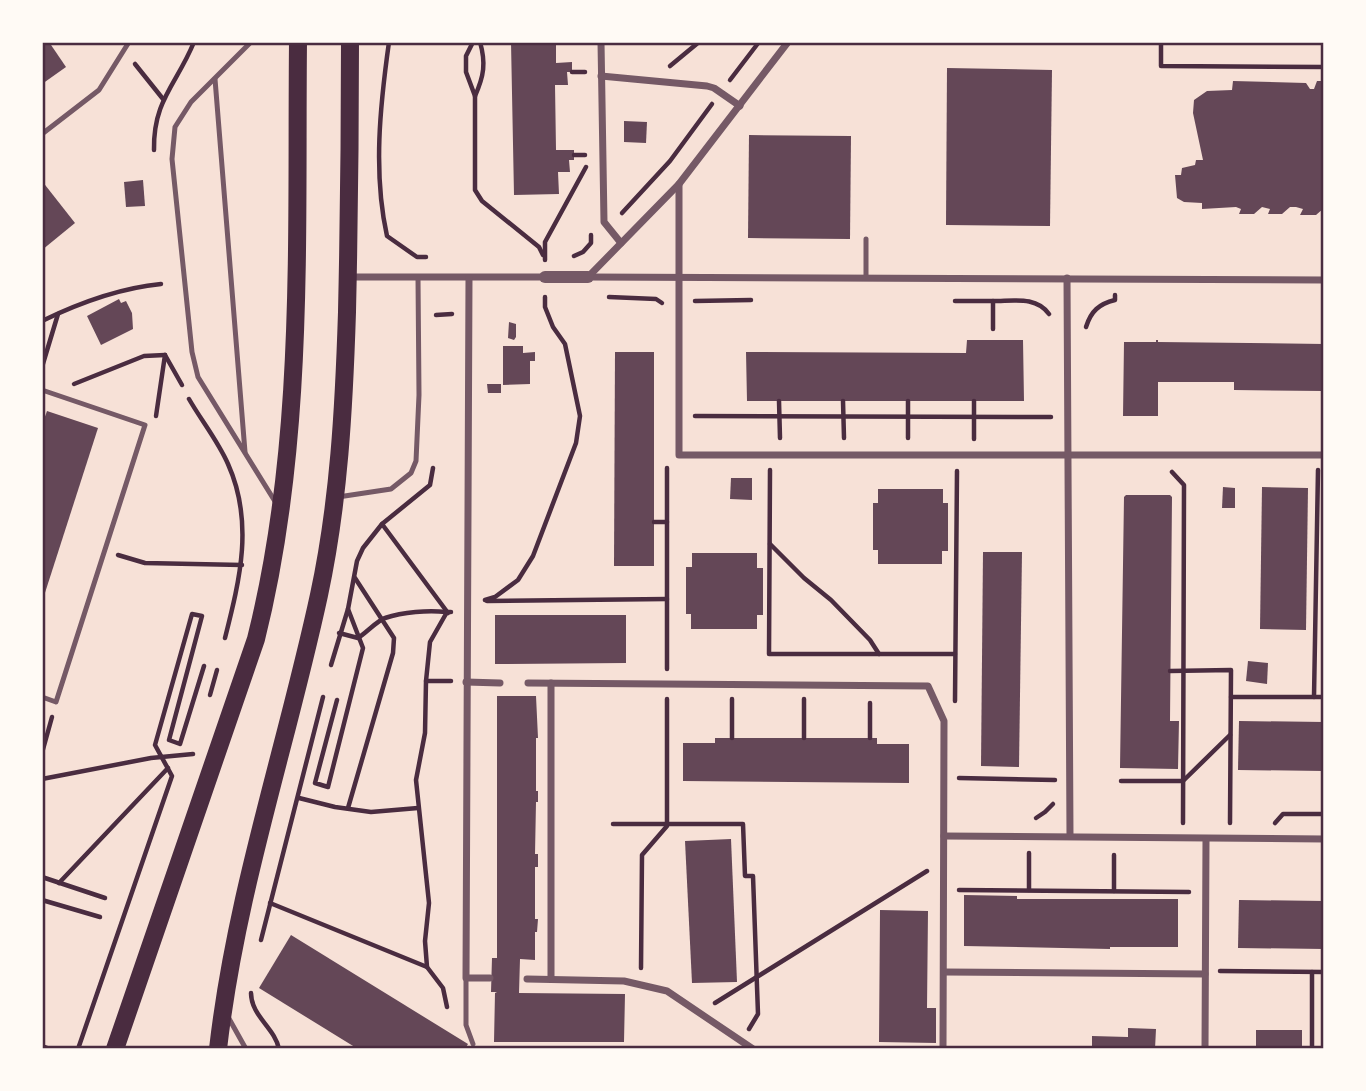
<svg xmlns="http://www.w3.org/2000/svg" width="1366" height="1091" font-family="'IBM Plex Serif',serif">
<rect width="100%" height="100%" fill="#f7e1d7"/>
<g fill="#644757">
<path d="M42 42H49L66 67 42 84Z"/>
<path d="M511 42H556V63L572 62V72H567L568 85H555L556 150H574V160H569L570 172H558L559 194 514 195Z"/>
<path d="M947 68 1052 70 1050 226 946 225Z"/>
<path d="M1233 81 1306 83 1310 89H1314L1317 81H1324V208L1316 215H1300L1303 209 1296 207H1290L1282 214H1268L1270 209 1262 207 1254 214H1239L1241 209 1236 207 1202 209V203L1184 202 1177 198 1175 175H1181L1182 168 1195 165 1196 160H1203L1193 113 1194 100 1207 91 1232 90Z"/>
<path d="M624 121 647 122 646 143 624 142Z"/>
<path d="M749 135 851 136 850 239 748 238Z"/>
<path d="M143 180 145 206 126 207 124 182Z"/>
<path d="M42 181 75 223 42 250Z"/>
<path d="M119 299 121 303 126 301 132 313 133 329 101 345 87 316Z"/>
<path d="M509 322 516 324V337L514 340 508 338Z"/>
<path d="M967 340H1023L1024 401H747L746 352 966 353Z"/>
<path d="M1156 340H1158V342L1324 344V391L1234 390V382H1158V416H1123L1124 342H1156Z"/>
<path d="M503 346H523V353L535 352V361H530V384L503 385Z"/>
<path d="M615 352H654V566H614Z"/>
<path d="M487 384H501V393H488Z"/>
<path d="M47 411 98 428 43 599 42 425Z"/>
<path d="M731 478H752V500L730 499Z"/>
<path d="M1223 487 1235 488V508H1222Z"/>
<path d="M1262 487 1308 488 1306 630 1260 629Z"/>
<path d="M878 489H943V503H948V551H942V564H878V550H873V503H878Z"/>
<path d="M1126 495H1170L1172 497 1170 721H1179L1178 769 1120 768 1124 497Z"/>
<path d="M983 552H1022L1019 767 981 766Z"/>
<path d="M692 553H757V568H763V615H757V629H691V614H686V567H692Z"/>
<path d="M495 615H626V663L495 664Z"/>
<path d="M1248 661 1268 663 1267 684 1246 681Z"/>
<path d="M497 696H536L538 738H536V791H538V802H536L535 854H538V867H535V919H538L537 932H535V960L520 959 519 993 625 994 624 1042H494L495 993 497 992H491L492 958H497Z"/>
<path d="M1239 721 1324 722V771L1238 770Z"/>
<path d="M715 738H877V744H909V783L683 781V743H715Z"/>
<path d="M731 839 737 982 692 983 685 841Z"/>
<path d="M964 895 1017 896V899H1178V947H1110V949L964 946Z"/>
<path d="M1239 900 1324 901V949L1238 948Z"/>
<path d="M880 910 928 911 927 1008H936V1043L879 1042Z"/>
<path d="M291 935 468 1044 465 1049H358L259 988Z"/>
<path d="M1128 1028 1156 1029 1155 1049H1092V1036L1128 1037Z"/>
<rect x="1256" y="1030" width="46" height="19"/>
</g>
<g fill="none" stroke-linecap="round" stroke-linejoin="round">
<g stroke="#4a2c40" stroke-width="4.5">
<path d="M389 42C380 106 373 173 387 236L417 257H426"/>
<path d="M473 42 466 56V72L475 96V190L482 201 539 247 543 255"/>
<path d="M1161 42V66L1324 67"/>
<path d="M135 64 163 99"/>
<path d="M670 66 699 42"/>
<path d="M572 72H585"/>
<path d="M730 80 759 42"/>
<path d="M475 96C484 76 486 63 480 42"/>
<path d="M154 150C153 100 177 84 194 42"/>
<path d="M574 155H585"/>
<path d="M622 213 670 161 712 104"/>
<path d="M574 256 583 252 591 243V235"/>
<path d="M545 260V242L586 167"/>
<path d="M609 297 656 299 662 303"/>
<path d="M695 301 751 300"/>
<path d="M955 301H993"/>
<path d="M436 315 452 314"/>
<path d="M42 321C79 303 120 288 161 284"/>
<path d="M1086 327C1091 311 1099 304 1115 300V295"/>
<path d="M993 329V301C1014 301 1036 296 1049 314"/>
<path d="M165 355 182 385"/>
<path d="M42 367 58 314"/>
<path d="M74 384 144 356 165 355"/>
<path d="M189 399C201 420 218 441 228 464 254 522 240 579 225 638"/>
<path d="M779 401 780 438"/>
<path d="M843 401 844 438"/>
<path d="M908 401V438"/>
<path d="M156 416 165 355"/>
<path d="M695 416 1051 417"/>
<path d="M974 439V401"/>
<path d="M667 468V669"/>
<path d="M770 470 769 654H955"/>
<path d="M1318 470 1314 697H1324"/>
<path d="M1172 472 1184 485 1183 823"/>
<path d="M654 522H667"/>
<path d="M382 524 448 613"/>
<path d="M770 544 804 578 831 600 870 640 879 654"/>
<path d="M118 555 145 563 242 565"/>
<path d="M485 600 495 597 518 580 533 556 576 443 580 416 565 344 553 327 545 307V297"/>
<path d="M487 601 667 599"/>
<path d="M339 633 358 638C366 633 378 620 385 618 403 612 428 610 446 612"/>
<path d="M331 665 348 609"/>
<path d="M1170 671 1231 670 1230 823"/>
<path d="M426 681H451"/>
<path d="M210 695 217 670"/>
<path d="M1231 697H1314"/>
<path d="M337 700 315 783 328 787 363 648 348 609 357 561 363 548 382 524 430 485 433 468"/>
<path d="M955 701 957 471"/>
<path d="M732 738V699"/>
<path d="M804 738V699"/>
<path d="M870 738V703"/>
<path d="M42 753 52 717"/>
<path d="M959 778 1055 780"/>
<path d="M42 779 151 758 193 754"/>
<path d="M1121 781H1183L1230 735"/>
<path d="M299 798 335 807 371 812 418 808"/>
<path d="M348 808 393 653 394 638 355 578"/>
<path d="M1036 818 1045 812 1053 804"/>
<path d="M1275 823 1283 814H1324"/>
<path d="M613 824H743L745 876H753L758 1014 749 1029"/>
<path d="M1029 853V890"/>
<path d="M1114 855V891"/>
<path d="M42 877 105 898"/>
<path d="M59 883 168 768"/>
<path d="M959 890 1189 892"/>
<path d="M42 900 100 917"/>
<path d="M270 903 427 967"/>
<path d="M261 940 323 697"/>
<path d="M641 968 642 855 667 826V699"/>
<path d="M1220 971 1324 972"/>
<path d="M251 993C251 1016 275 1028 279 1049"/>
<path d="M715 1003 927 871"/>
<path d="M447 1007 443 988 427 967 425 941 429 903 416 780 425 733 426 681 430 642 447 612H451"/>
<path d="M42 1046 50 1049"/>
<path d="M78 1049 172 776 155 745 192 614 202 616 169 740 180 744 204 666"/>
<path d="M1312 1049V972"/>
</g>
<g stroke="#755966" stroke-width="5">
<path d="M251 42 191 102 175 127 172 159 192 352 198 377 276 503"/>
<path d="M215 79 245 452"/>
<path d="M42 134 99 90 129 42"/>
<path d="M866 239V277"/>
<path d="M42 390 145 425 56 702 42 697"/>
<path d="M338 497 391 489 411 473 416 461 419 395 418 278"/>
<path d="M466 978V1025L473 1044"/>
<path d="M227 1015 246 1049"/>
</g>
<g stroke="#755966" stroke-width="7">
<path d="M601 42 604 222 621 243"/>
<path d="M601 76 707 86 714 88 740 106"/>
<path d="M679 184V455H1324"/>
<path d="M348 277H545"/>
<path d="M588 277 1324 280"/>
<path d="M588 277 679 184 788 42"/>
<path d="M469 278 466 978H490"/>
<path d="M1067 278 1070 836"/>
<path d="M466 682 500 683"/>
<path d="M528 683 928 686 944 721 943 1049"/>
<path d="M944 836 1324 839"/>
<path d="M944 972 1205 974"/>
<path d="M527 979 624 981 667 991 753 1049"/>
<path d="M551 979V683"/>
<path d="M1205 1049 1206 839"/>
</g>
<path stroke="#755966" stroke-width="12" d="M545 277H588"/>
<g stroke="#4a2c40" stroke-width="18">
<path d="M115 1049 256 639C305 444 296 241 298 42"/>
<path d="M218 1049C236 892 286 748 319 595 339 502 344 407 347 312 349 222 350 132 350 42"/>
</g>
</g>
<rect width="1366" height="1091" fill="none" stroke="#fffaf5" stroke-width="88"/>
<rect x="44" y="44" width="1278" height="1003" fill="none" stroke="#4a2c40" stroke-width="2.5"/>
</svg>
